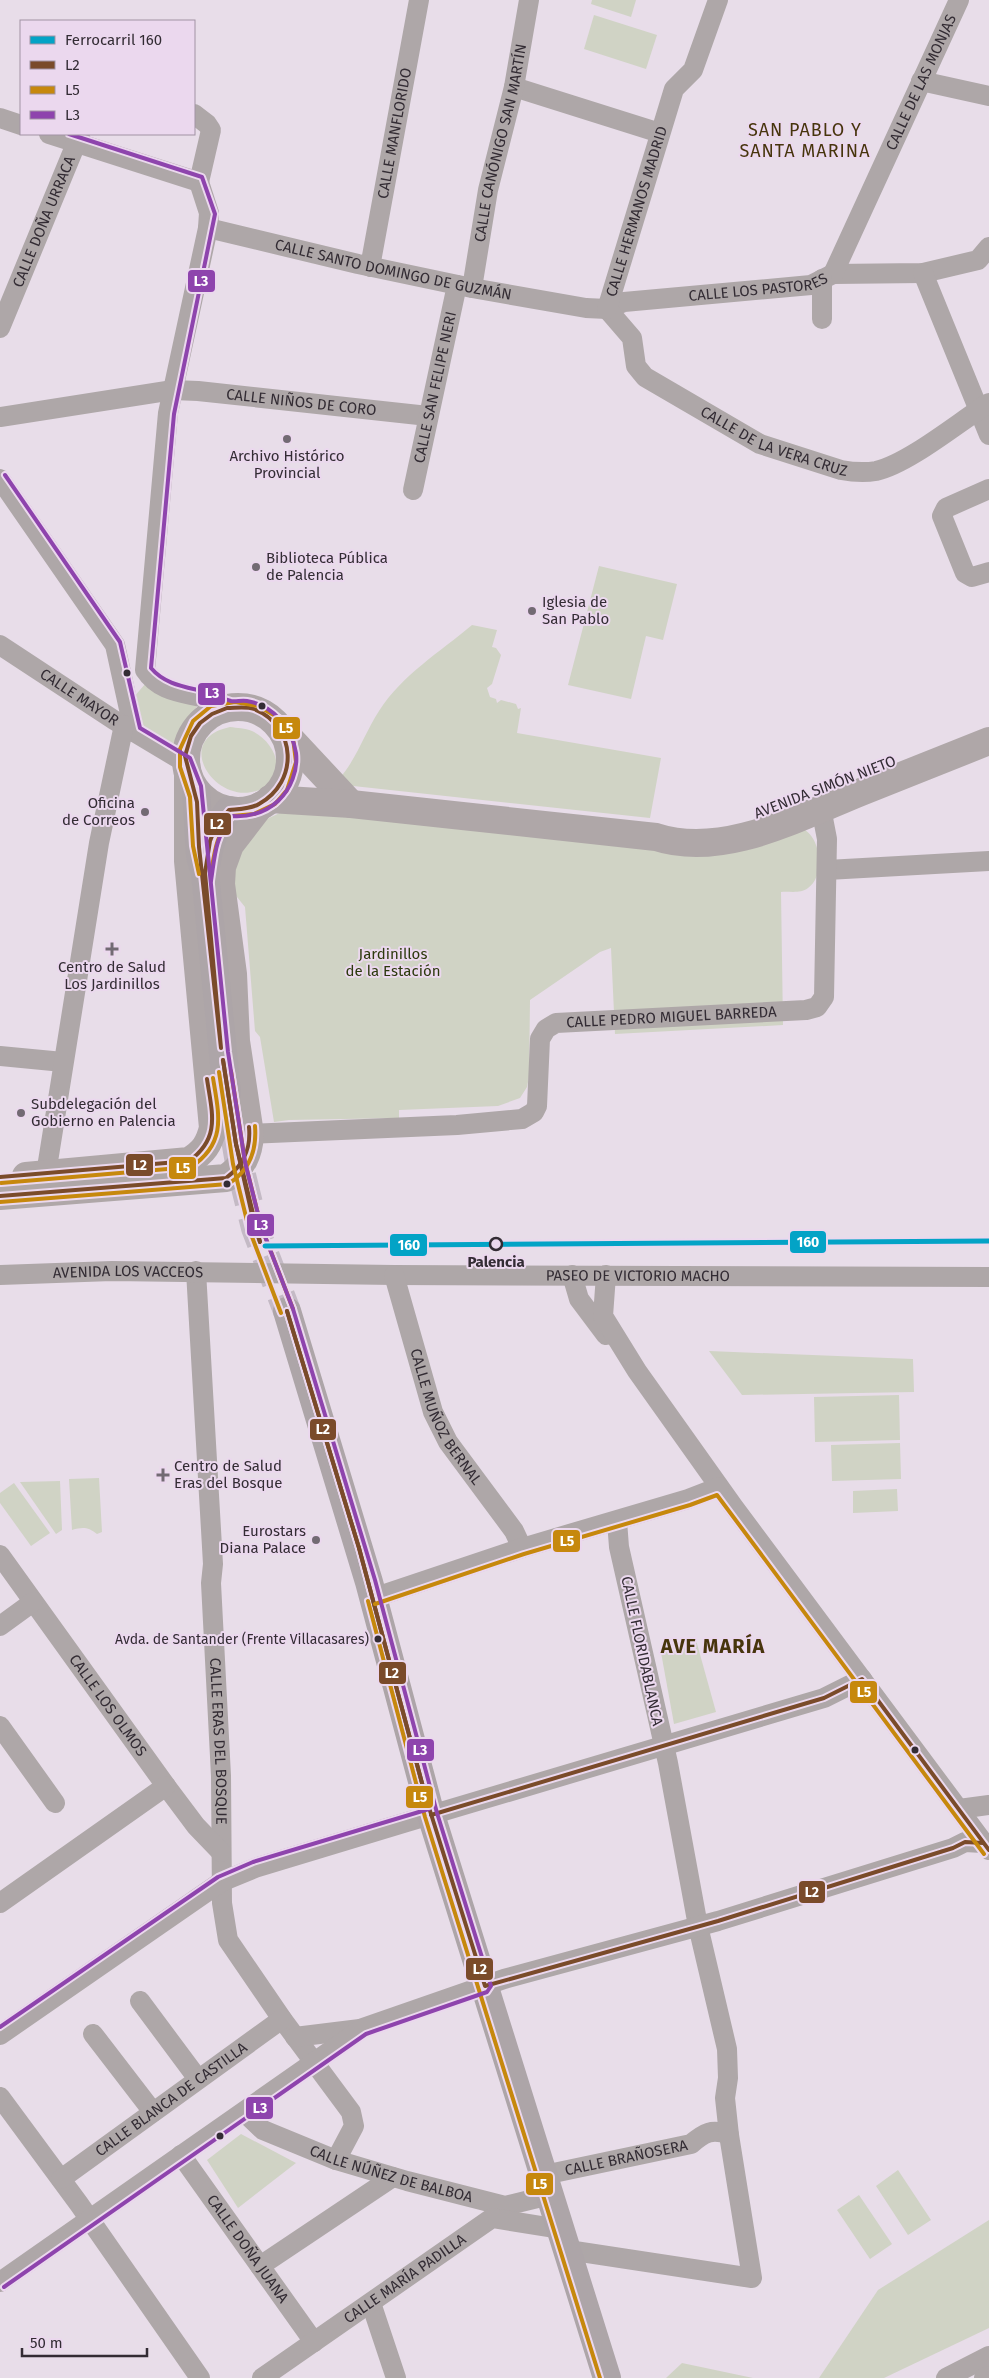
<svg xmlns="http://www.w3.org/2000/svg" width="989" height="2378" font-family="'Fira Sans',sans-serif">
<rect width="100%" height="100%" fill="#e8dde9"/>
<g fill="#d0d3c5">
<path d="M592 0H636L631 17 591 4Z"/>
<path d="M594 15 657 35 646 69 584 49Z"/>
<path d="M599 566 677 584 663 640 646 636 631 699 568 685Z"/>
<path d="M472 625 497 630 492 647 496 648 501 655 492 684 487 688 490 697 496 699 497 703 501 700 516 704 518 709 521 708 517 733 661 758 650 818 344 785 338 780C357 759 364 734 379 711 402 675 440 652 472 625Z"/>
<path d="M146 683 197 706 177 739 176 748C147 732 142 732 133 698Z"/>
<path d="M230 727C237 728 245 728 252 731 274 741 289 773 263 788 220 812 168 740 230 727Z"/>
<path d="M288 809 655 847 801 828C821 835 826 876 808 888 800 894 790 891 781 892L783 1025 615 1034 611 948 600 952 530 1000 529 1077 527 1087 520 1098 498 1106 399 1110V1118L289 1120 274 1122 260 1037 255 1031 245 907 233 892 229 865 267 819Z"/>
<path d="M709 1351 913 1359 914 1392 742 1395Z"/>
<path d="M899 1395 900 1440 815 1442 814 1397Z"/>
<path d="M900 1443 901 1479 832 1481 831 1445Z"/>
<path d="M99 1478 102 1532 97 1534C88 1527 83 1527 72 1530L69 1479Z"/>
<path d="M60 1481 62 1530 56 1534 20 1482Z"/>
<path d="M14 1483 50 1533 31 1546 0 1503V1493Z"/>
<path d="M897 1489 898 1511 853 1513V1491Z"/>
<path d="M696 1640 716 1712 674 1724 660 1647Z"/>
<path d="M241 2134 296 2163 238 2208 207 2160Z"/>
<path d="M898 2170 931 2220 908 2235 876 2186Z"/>
<path d="M859 2195 892 2244 870 2259 837 2210Z"/>
<path d="M989 2220V2328L884 2378H819L878 2290Z"/>
<path d="M682 2363 753 2378H666Z"/>
</g>
<g fill="none" stroke-linecap="round" stroke-linejoin="round">
<path stroke="#c4bac5" stroke-width="28" stroke-dasharray="28 14" stroke-linecap="butt" d="M227 1093 239 1163 255 1228 287 1311"/>
<g stroke="#aea7a8" stroke-width="20">
<path d="M921 81 989 96"/>
<path d="M514 87 660 133"/>
<path d="M194 114 207 124 211 130 199 182"/>
<path d="M0 118 21 125"/>
<path d="M49 134 199 182"/>
<path d="M199 182 209 213 208 228 168 413 145 670C160 693 184 692 208 699 216 701 223 704 231 707"/>
<path id="s1" d="M208 228 358 264 472 288 586 308 607 309 624 302 811 285 833 274 923 273 978 260 989 247"/>
<path id="s2" d="M370 267 419 0"/>
<path d="M923 273 989 435"/>
<path id="s3" d="M833 274 959 0"/>
<path d="M822 279V319"/>
<path id="s4" d="M472 288 488 190 514 87 529 0"/>
<path id="s5" d="M607 309 632 338 636 366 645 377 760 444 841 470C852 472 864 473 876 471 908 464 959 422 989 403"/>
<path id="s6" d="M607 309 674 89 693 70 718 0"/>
<path id="s7" d="M0 328 80 134"/>
<path id="s8" d="M0 417 173 390 198 391 428 416"/>
<path d="M0 479 115 645 134 732"/>
<path d="M989 489 946 508 942 516 965 573 972 577 989 572"/>
<path id="s9" d="M413 490 457 285"/>
<path id="s10" d="M0 645 114 720 186 763"/>
<path d="M827 870 989 861"/>
<path d="M0 1056 63 1062"/>
<path id="s11" d="M250 1134 457 1125 522 1119 534 1112 537 1106 540 1039 546 1029 556 1023 806 1010 817 1007 824 997 827 839 821 808"/>
<path d="M46 1174 99 843 124 725"/>
<path id="s12" d="M196 1271 213 1564 211 1583 221 1776 222 1903 228 1940 282 2019 351 2112 354 2126 336 2160"/>
<path id="s13" d="M0 1275 112 1271 394 1275 989 1277"/>
<path id="s14" d="M394 1275 433 1412 448 1442 514 1531 522 1548"/>
<path d="M572 1275 579 1299 606 1335"/>
<path d="M606 1275 603 1316 637 1371 733 1506 989 1850"/>
<path id="s15" d="M0 1555 166 1786 196 1826 221 1852"/>
<path d="M373 1598 522 1548 688 1499 719 1487"/>
<path d="M0 1626 33 1602"/>
<path d="M0 1726 55 1803"/>
<path d="M959 1809 989 1805"/>
<path d="M0 1903 166 1786"/>
<path d="M140 2001 198 2079"/>
<path d="M93 2034 153 2112"/>
<path d="M0 2035 221 1882 255 1868 407 1822 824 1698 862 1679"/>
<path d="M295 2037 360 2029"/>
<path d="M0 2097 79 2204 200 2378"/>
<path id="s16" d="M244 2112 263 2130 336 2160 407 2181 505 2206 550 2195"/>
<path id="s17" d="M181 2155 314 2342"/>
<path id="s18" d="M544 2175 691 2144C704 2133 712 2128 729 2135"/>
<path id="s19" d="M61 2179 282 2019"/>
<path d="M568 2250 752 2278 729 2135 725 2098 728 2078 727 2049 698 1926 668 1763 619 1547 617 1521"/>
<path d="M260 2266 393 2177"/>
<path d="M0 2282 363 2028 504 1979 718 1921 953 1848 965 1842 983 1843"/>
<path d="M371 2303 396 2378"/>
<path id="s20" d="M262 2378 492 2218 560 2229"/>
<path d="M946 2378 989 2356"/>
<path d="M984 2378 989 2376"/>
</g>
<g stroke="#afa7a8" stroke-width="28">
<circle cx="238" cy="759" r="52"/>
<path d="M282 730 351 804"/>
<path d="M270 799 351 804 656 837C723 859 799 817 861 792 904 775 946 758 989 741"/>
<path d="M26 1176 189 1161C204 1152 209 1144 213 1128L188 861V775"/>
<path d="M0 1196 226 1178C243 1167 249 1154 250 1134L236 1041 233 974 221 884 222 867 230 845 260 806"/>
</g>
<g stroke="#ada5a8" stroke-width="28">
<path d="M196 790 200 856 205 873 227 1093"/>
<path d="M207 861C211 836 214 831 229 810"/>
<path d="M287 1311 369 1582 431 1815 607 2378"/>
</g>
<defs>
<g id="bus-1">
<path d="M227 708C235 708 246 706 254 709 297 726 299 782 259 804 251 809 238 809 229 810L216 826 210 841 205 873 221 1048 199 847 197 802 185 756 191 736 200 723 212 714Z"/>
<path d="M223 1060 236 1144"/>
<path d="M223 1060 236 1144"/>
<path d="M236 1144 260 1242"/>
<path d="M236 1144 255 1228 260 1242"/>
<path d="M0 1177 189 1161C221 1138 212 1113 207 1079"/>
<path d="M0 1196 226 1178C244 1165 251 1149 249 1127"/>
<path d="M287 1311 359 1548"/>
<path d="M287 1311 359 1548"/>
<path d="M359 1548 426 1798"/>
<path d="M359 1548 426 1798"/>
<path d="M426 1798 485 1986 718 1921 953 1848 965 1842 983 1843"/>
<path d="M431 1815 824 1698 862 1679 989 1850"/>
</g>
<g id="bus-2">
<path d="M199 874 193 846 190 797 180 767V749L193 721 211 706 235 702 258 706 279 718 293 738 296 762 287 790 275 804 254 814 232 816C216 836 215 849 211 873"/>
<path d="M231 1071 245 1162 261 1226 293 1309"/>
<path d="M219 1072 233 1164 249 1229 281 1313"/>
<path d="M1 1183 191 1167C227 1143 219 1115 213 1078"/>
<path d="M0 1202 228 1184C249 1171 257 1151 255 1126"/>
<path d="M368 1601 425 1817 600 2378"/>
<path d="M375 1604 524 1554 690 1505 717 1495 984 1854"/>
</g>
<g id="bus-3">
<path d="M69 134 202 177 215 214 174 414 151 668C166 686 189 687 210 693 217 695 224 699 231 701 236 702 241 700 247 701 272 705 292 727 296 753 298 770 291 789 278 801 265 813 249 817 232 816 215 838 215 854 211 881"/>
<path d="M0 2027 218 1877 253 1862 429 1809"/>
<path d="M4 2287 366 2034 487 1992 491 1986 437 1813 375 1580 293 1309 261 1226 245 1162 228 1052 201 786 190 758 140 728 120 642 5 475"/>
</g>
</defs>
<use href="#bus-1" stroke="#ebd8ee" stroke-width="8"/>
<use href="#bus-2" stroke="#ebd8ee" stroke-width="8"/>
<use href="#bus-3" stroke="#ebd8ee" stroke-width="8"/>
<use href="#bus-1" stroke="#7a4b2a" stroke-width="4"/>
<use href="#bus-2" stroke="#c6880d" stroke-width="4"/>
<use href="#bus-3" stroke="#8e44ad" stroke-width="4"/>
<defs>
<path id="rail-1" d="M265 1246 989 1241"/>
</defs>
<use href="#rail-1" stroke="#ebd8ee" stroke-width="9"/>
<use href="#rail-1" stroke="#03a3c6" stroke-width="5"/>
</g>
<g fill="#726a73" stroke="#ebd8ee" stroke-width="2">
<circle cx="287" cy="439" r="5"/>
<circle cx="256" cy="567" r="5"/>
<circle cx="532" cy="611" r="5"/>
<circle cx="145" cy="812" r="5"/>
<path d="M109.5 941.5h5v5h5v5h-5v5h-5v-5h-5v-5h5z"/>
<circle cx="21" cy="1113" r="5"/>
<path d="M160.5 1467.5h5v5h5v5h-5v5h-5v-5h-5v-5h5z"/>
<circle cx="316" cy="1540" r="5"/>
</g>
<g fill="#332c34" stroke="#ebd8ee" stroke-width="2">
<circle cx="127" cy="673" r="4.5"/>
<circle cx="262" cy="706" r="4.5"/>
<circle cx="227" cy="1184" r="4.5"/>
<circle cx="378" cy="1639" r="4.5"/>
<circle cx="915" cy="1750" r="4.5"/>
<circle cx="220" cy="2136" r="4.5"/>
</g>
<circle fill="#ebd8ee" stroke="#332c34" stroke-width="2.5" cx="496" cy="1244" r="6"/>
<g text-anchor="middle" stroke-width="4" stroke-linejoin="round" paint-order="stroke">
<g font-size="14" fill="#332c34" stroke="#ebd8ee" text-anchor="end">
<text x="369" y="1644">Avda. de Santander (Frente Villacasares)</text>
</g>
<g font-size="15" fill="#332c34" stroke="#ebd8ee">
<text dy="5" stroke="none"><textPath href="#s3" startOffset="211">CALLE DE LAS MONJAS</textPath></text>
<text dy="5" stroke="none"><textPath href="#s2" startOffset="136">CALLE MANFLORIDO</textPath></text>
<text dy="5" stroke="none"><textPath href="#s4" startOffset="148">CALLE CANÓNIGO SAN MARTÍN</textPath></text>
<text dy="5" stroke="none"><textPath href="#s6" startOffset="102">CALLE HERMANOS MADRID</textPath></text>
<text dy="5" stroke="none"><textPath href="#s7" startOffset="115">CALLE DOÑA URRACA</textPath></text>
<text dy="5" stroke="none"><textPath href="#s1" startOffset="190">CALLE SANTO DOMINGO DE GUZMÁN</textPath></text>
<text dy="5" stroke="none"><textPath href="#s1" startOffset="561">CALLE LOS PASTORES</textPath></text>
<text dy="5" stroke="none"><textPath href="#s9" startOffset="105">CALLE SAN FELIPE NERI</textPath></text>
<text dy="5" stroke="none"><textPath href="#s8" startOffset="304">CALLE NIÑOS DE CORO</textPath></text>
<text dy="5" stroke="none"><textPath href="#s5" startOffset="226">CALLE DE LA VERA CRUZ</textPath></text>
<text dy="5" stroke="none"><textPath href="#s10" startOffset="95">CALLE MAYOR</textPath></text>
<text transform="translate(825 787) rotate(-21)" y="5">AVENIDA SIMÓN NIETO</text>
<text dy="5" stroke="none"><textPath href="#s11" startOffset="499">CALLE PEDRO MIGUEL BARREDA</textPath></text>
<text dy="5" stroke="none"><textPath href="#s13" startOffset="128">AVENIDA LOS VACCEOS</textPath></text>
<text dy="5" stroke="none"><textPath href="#s13" startOffset="638">PASEO DE VICTORIO MACHO</textPath></text>
<text dy="5" stroke="none"><textPath href="#s14" startOffset="152">CALLE MUÑOZ BERNAL</textPath></text>
<text transform="translate(642 1651) rotate(78)" y="5">CALLE FLORIDABLANCA</text>
<text dy="5" stroke="none"><textPath href="#s15" startOffset="185">CALLE LOS OLMOS</textPath></text>
<text dy="5" stroke="none"><textPath href="#s12" startOffset="471">CALLE ERAS DEL BOSQUE</textPath></text>
<text dy="5" stroke="none"><textPath href="#s19" startOffset="136">CALLE BLANCA DE CASTILLA</textPath></text>
<text dy="5" stroke="none"><textPath href="#s18" startOffset="84">CALLE BRAÑOSERA</textPath></text>
<text dy="5" stroke="none"><textPath href="#s16" startOffset="162">CALLE NÚÑEZ DE BALBOA</textPath></text>
<text dy="5" stroke="none"><textPath href="#s17" startOffset="115">CALLE DOÑA JUANA</textPath></text>
<text dy="5" stroke="none"><textPath href="#s20" startOffset="174">CALLE MARÍA PADILLA</textPath></text>
</g>
<g font-size="15" fill="#332c34" stroke="#ebd8ee" text-anchor="start">
<text x="287" y="461" text-anchor="middle">Archivo Histórico<tspan x="287" dy="17">Provincial</tspan></text>
<text x="266" y="563">Biblioteca Pública<tspan x="266" dy="17">de Palencia</tspan></text>
<text x="542" y="607">Iglesia de<tspan x="542" dy="17">San Pablo</tspan></text>
<text x="135" y="808" text-anchor="end">Oficina<tspan x="135" dy="17">de Correos</tspan></text>
<text x="112" y="972" text-anchor="middle">Centro de Salud<tspan x="112" dy="17">Los Jardinillos</tspan></text>
<text x="31" y="1109">Subdelegación del<tspan x="31" dy="17">Gobierno en Palencia</tspan></text>
<text x="174" y="1471">Centro de Salud<tspan x="174" dy="17">Eras del Bosque</tspan></text>
<text x="306" y="1536" text-anchor="end">Eurostars<tspan x="306" dy="17">Diana Palace</tspan></text>
</g>
<g font-size="15" fill="#2c390d" stroke="#ebd8ee">
<text x="393" y="959">Jardinillos<tspan x="393" dy="17">de la Estación</tspan></text>
</g>
<g font-size="15" font-weight="bold" fill="#332c34" stroke="#ebd8ee">
<text x="496" y="1267">Palencia</text>
</g>
<g font-size="18" letter-spacing="1" fill="#47350d" stroke="#ebd8ee">
<text x="805" y="136">SAN PABLO Y<tspan x="805" dy="21">SANTA MARINA</tspan></text>
</g>
<g font-size="20" font-weight="bold" letter-spacing="1" fill="#47350d" stroke="#ebd8ee">
<text x="713" y="1653">AVE MARÍA</text>
</g>
</g>
<g stroke="#ebd8ee" stroke-width="2">
<rect x="187" y="269" width="29" height="24" rx="5" fill="#8e44ad"/>
<rect x="197" y="682" width="29" height="24" rx="5" fill="#8e44ad"/>
<rect x="272" y="716" width="29" height="24" rx="5" fill="#c6880d"/>
<rect x="203" y="812" width="29" height="24" rx="5" fill="#7a4b2a"/>
<rect x="125" y="1153" width="29" height="24" rx="5" fill="#7a4b2a"/>
<rect x="168" y="1156" width="29" height="24" rx="5" fill="#c6880d"/>
<rect x="246" y="1213" width="29" height="24" rx="5" fill="#8e44ad"/>
<rect x="789" y="1230" width="38" height="24" rx="5" fill="#03a3c6"/>
<rect x="389" y="1233" width="39" height="24" rx="5" fill="#03a3c6"/>
<rect x="309" y="1418" width="28" height="23" rx="5" fill="#7a4b2a"/>
<rect x="552" y="1529" width="29" height="24" rx="5" fill="#c6880d"/>
<rect x="378" y="1661" width="29" height="24" rx="5" fill="#7a4b2a"/>
<rect x="849" y="1680" width="29" height="24" rx="5" fill="#c6880d"/>
<rect x="406" y="1738" width="29" height="24" rx="5" fill="#8e44ad"/>
<rect x="405" y="1785" width="29" height="24" rx="5" fill="#c6880d"/>
<rect x="798" y="1880" width="28" height="24" rx="5" fill="#7a4b2a"/>
<rect x="465" y="1957" width="29" height="24" rx="5" fill="#7a4b2a"/>
<rect x="245" y="2096" width="29" height="24" rx="5" fill="#8e44ad"/>
<rect x="525" y="2172" width="29" height="24" rx="5" fill="#c6880d"/>
</g>
<g font-size="14" text-anchor="middle" font-weight="bold" fill="#fff">
<text x="201" y="286">L3</text>
<text x="212" y="698">L3</text>
<text x="286" y="733">L5</text>
<text x="217" y="829">L2</text>
<text x="140" y="1170">L2</text>
<text x="183" y="1173">L5</text>
<text x="261" y="1230">L3</text>
<text x="808" y="1247">160</text>
<text x="409" y="1250">160</text>
<text x="323" y="1434">L2</text>
<text x="567" y="1546">L5</text>
<text x="392" y="1678">L2</text>
<text x="864" y="1697">L5</text>
<text x="420" y="1755">L3</text>
<text x="420" y="1802">L5</text>
<text x="812" y="1897">L2</text>
<text x="480" y="1974">L2</text>
<text x="260" y="2113">L3</text>
<text x="540" y="2189">L5</text>
</g>
<rect x="20" y="20" width="175" height="115" fill="#ebd8ee" stroke="#a193a4"/>
<rect x="30" y="36" width="25" height="8" fill="#03a3c6" stroke="#a193a4"/>
<text x="65" y="45" font-size="15" fill="#332c34">Ferrocarril 160</text>
<rect x="30" y="61" width="25" height="8" fill="#7a4b2a" stroke="#a193a4"/>
<text x="65" y="70" font-size="15" fill="#332c34">L2</text>
<rect x="30" y="86" width="25" height="8" fill="#c6880d" stroke="#a193a4"/>
<text x="65" y="95" font-size="15" fill="#332c34">L5</text>
<rect x="30" y="111" width="25" height="8" fill="#8e44ad" stroke="#a193a4"/>
<text x="65" y="120" font-size="15" fill="#332c34">L3</text>
<path d="M22 2348v8h125v-8" fill="none" stroke="#332c34" stroke-width="2.5"/>
<text x="30" y="2348" font-size="15" fill="#332c34" stroke="#ebd8ee" stroke-width="4" paint-order="stroke">50 m</text>
</svg>
